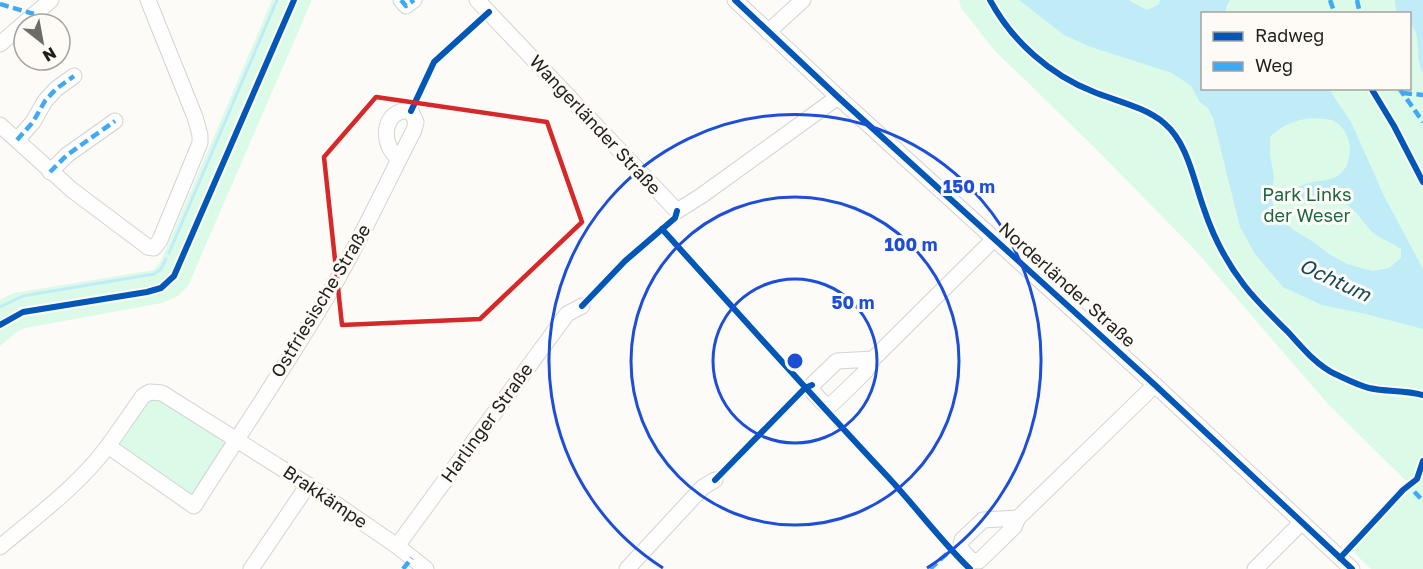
<svg xmlns="http://www.w3.org/2000/svg" width="1423" height="569" font-family="'Golos Text',sans-serif">
<rect width="100%" height="100%" fill="#fdfbf8"/>
<g fill="#dbfbe8" fill-rule="evenodd">
<path d="M272 0H312L188 286 178 296 162 303 26 328 18 331 0 346V300L14 293 154 270 161 261Z"/>
<path d="M959 0H1423V569H1371L1345 544 1406 481 1327 403 1195 250 1095 148 995 51 961 8ZM1202 14H1410V88H1202Z"/>
<path d="M152 398 162 399 224 440 226 445 194 500 121 452 117 441 140 408Z"/>
</g>
<g fill="#c0ecf8" fill-rule="evenodd">
<path d="M1019 0H1128L1147 10 1159 4 1160 0H1230L1227 5 1225 13 1202 14V88L1329 89 1352 124 1384 196 1423 269V329L1366 314 1322 305 1283 287 1255 254 1240 227 1213 118 1208 108 1200 102 1191 86 1172 73 1088 46 1064 35ZM1310 118C1317 119 1328 118 1334 121 1352 130 1356 162 1339 175 1328 183 1311 179 1299 187L1297 195 1305 204C1315 204 1324 201 1333 201 1355 201 1361 224 1376 235 1384 240 1393 243 1401 249V258L1389 268 1373 271 1358 267 1347 264 1329 254 1315 243 1292 229 1274 213 1272 195 1274 175 1270 156V137C1282 125 1293 121 1310 118Z"/>
<path d="M1395 0H1423V73C1414 58 1423 36 1410 24V14L1398 13 1396 11Z"/>
</g>
<g fill="none" stroke-linecap="round" stroke-linejoin="round">
<g stroke="#c0ecf8" stroke-width="3">
<path d="M169 253 277 0"/>
<path d="M0 307 23 296 154 274 161 269 166 259"/>
</g>
<defs>
<g id="minor">
<path d="M401 0 406 6 414 0"/>
<path d="M477 0 677 211 701 196 838 97"/>
<path d="M735 0 838 97 1155 385 1352 569"/>
<path d="M768 32 803 0"/>
<path d="M0 44 51 0"/>
<path d="M0 125 72 190 148 247 154 248 160 240 200 143V135L195 117 148 0"/>
<path d="M17 140 33 122 45 101 56 89 74 76"/>
<path d="M399 159C378 143 384 107 411 111L416 122 414 130C387 182 363 235 334 285 290 360 241 432 194 506L108 446 143 396 150 392 162 393 308 485 397 546 426 569"/>
<path d="M50 172 67 155 115 121"/>
<path d="M873 359 865 372 832 404H824L813 392 812 385 837 361 873 359 994 239"/>
<path d="M1018 518 983 520 962 540 960 548 971 560 979 561 1014 527 1018 518 1155 385"/>
<path d="M397 546 567 314 582 306"/>
<path d="M0 547C38 515 78 486 108 446"/>
<path d="M251 569 308 485"/>
<path d="M627 569 703 487 715 480"/>
<path d="M1255 569 1302 522"/>
</g>
</defs>
<use href="#minor" stroke="#d5d3d0" stroke-width="17"/>
<use href="#minor" stroke="#fffefe" stroke-width="15"/>
<g stroke="#3fa9f5" stroke-width="4.5" stroke-dasharray="9 4.5" stroke-linecap="butt">
<path d="M401 0 406 6 414 0"/>
<path d="M1330 0 1335 14"/>
<path d="M1357 0 1360 14"/>
<path d="M0 4 34 14"/>
<path d="M1399 88 1423 122"/>
<path d="M1403 93 1423 95"/>
<path d="M17 140 33 122 45 101 56 89 74 76"/>
<path d="M50 172 67 155 115 121"/>
<path d="M1413 482 1409 486 1423 501"/>
<path d="M403 569 412 558"/>
<path d="M930 569 951 550 957 548"/>
</g>
<defs>
<g id="cycleway">
<path d="M735 0 838 97 1155 385 1352 569"/>
<path d="M990 0C1012 41 1050 75 1094 92 1116 101 1145 107 1164 123 1188 143 1194 182 1204 209 1213 236 1227 263 1244 285 1257 302 1273 317 1288 332 1302 347 1316 365 1335 374 1346 379 1358 385 1369 388 1386 392 1405 390 1423 395"/>
<path d="M1371 88 1394 126 1423 182"/>
<path d="M411 111 434 62 489 12"/>
<path d="M662 229C737 312 811 395 888 477 916 507 940 540 970 569"/>
<path d="M582 306 625 261 675 218 677 211"/>
<path d="M0 325 23 312 147 292 161 288 174 276 294 0"/>
<path d="M715 480 805 388 812 385"/>
<path d="M1340 558 1403 490 1417 479 1423 461"/>
</g>
</defs>
<use href="#cycleway" stroke="#fefbf7" stroke-width="10"/>
<use href="#cycleway" stroke="#0057b8" stroke-width="6"/>
</g>
<path fill="none" stroke="#d62828" stroke-width="4.5" stroke-linejoin="round" d="M376 97 547 122 582 222 480 319 342 325 324 157Z"/>
<g fill="none" stroke="#1d4ed8" stroke-width="3">
<circle cx="795" cy="361" r="82"/>
<circle cx="795" cy="361" r="164"/>
<path d="M663 568A246 246 0 1 1 927 568"/>
</g>
<g text-anchor="middle" stroke-width="6" stroke-linejoin="round" paint-order="stroke">
<g font-size="18" fill="#211f1b" stroke="#fefbf7">
<text transform="translate(595 125) rotate(47)" y="6">Wangerländer Straße</text>
<text transform="translate(1067 285) rotate(42)" y="6">Norderländer Straße</text>
<text transform="translate(321 301) rotate(-59)" y="6">Ostfriesische Straße</text>
<text transform="translate(487 423) rotate(-54)" y="6">Harlinger Straße</text>
<text transform="translate(325 497) rotate(34)" y="6">Brakkämpe</text>
</g>
<g font-size="18" fill="#1d6444" stroke="#fefbf7">
<text x="1307" y="201">Park Links<tspan x="1307" dy="21">der Weser</tspan></text>
</g>
<g font-size="20" font-style="italic" fill="#144956" stroke="#fefbf7">
<text transform="translate(1335 280) rotate(25)" y="7">Ochtum</text>
</g>
</g>
<circle cx="795" cy="361" r="9" fill="#1d4ed8" stroke="#fefbf7" stroke-width="3"/>
<g font-size="18" text-anchor="middle" font-weight="bold" fill="#1d4ed8" stroke="#fefbf7" stroke-width="6" stroke-linejoin="round" paint-order="stroke">
<text x="969" y="193">150 m</text>
<text x="911" y="251">100 m</text>
<text x="853" y="309">50 m</text>
</g>
<rect x="1201" y="12" width="210" height="78" fill="#fefbf7" stroke="#a6a39f" stroke-width="1.5"/>
<rect x="1213" y="32" width="30" height="9" fill="#0057b8" stroke="#a6a39f" stroke-width="1.5"/>
<text x="1255" y="42" font-size="18" fill="#211f1b">Radweg</text>
<rect x="1213" y="62" width="30" height="9" fill="#3fa9f5" stroke="#a6a39f" stroke-width="1.5"/>
<text x="1255" y="72" font-size="18" fill="#211f1b">Weg</text>
<g transform="translate(42 42) rotate(149)"><circle r="28" fill="#fefbf7" stroke="#a6a39f" stroke-width="1.5"/>
<path d="M0-4.5L10 22L0 15L-10 22Z" fill="#6e6c68"/>
<text y="-9" font-size="16" font-weight="bold" text-anchor="middle" fill="#211f1b">N</text>
</g>
</svg>
